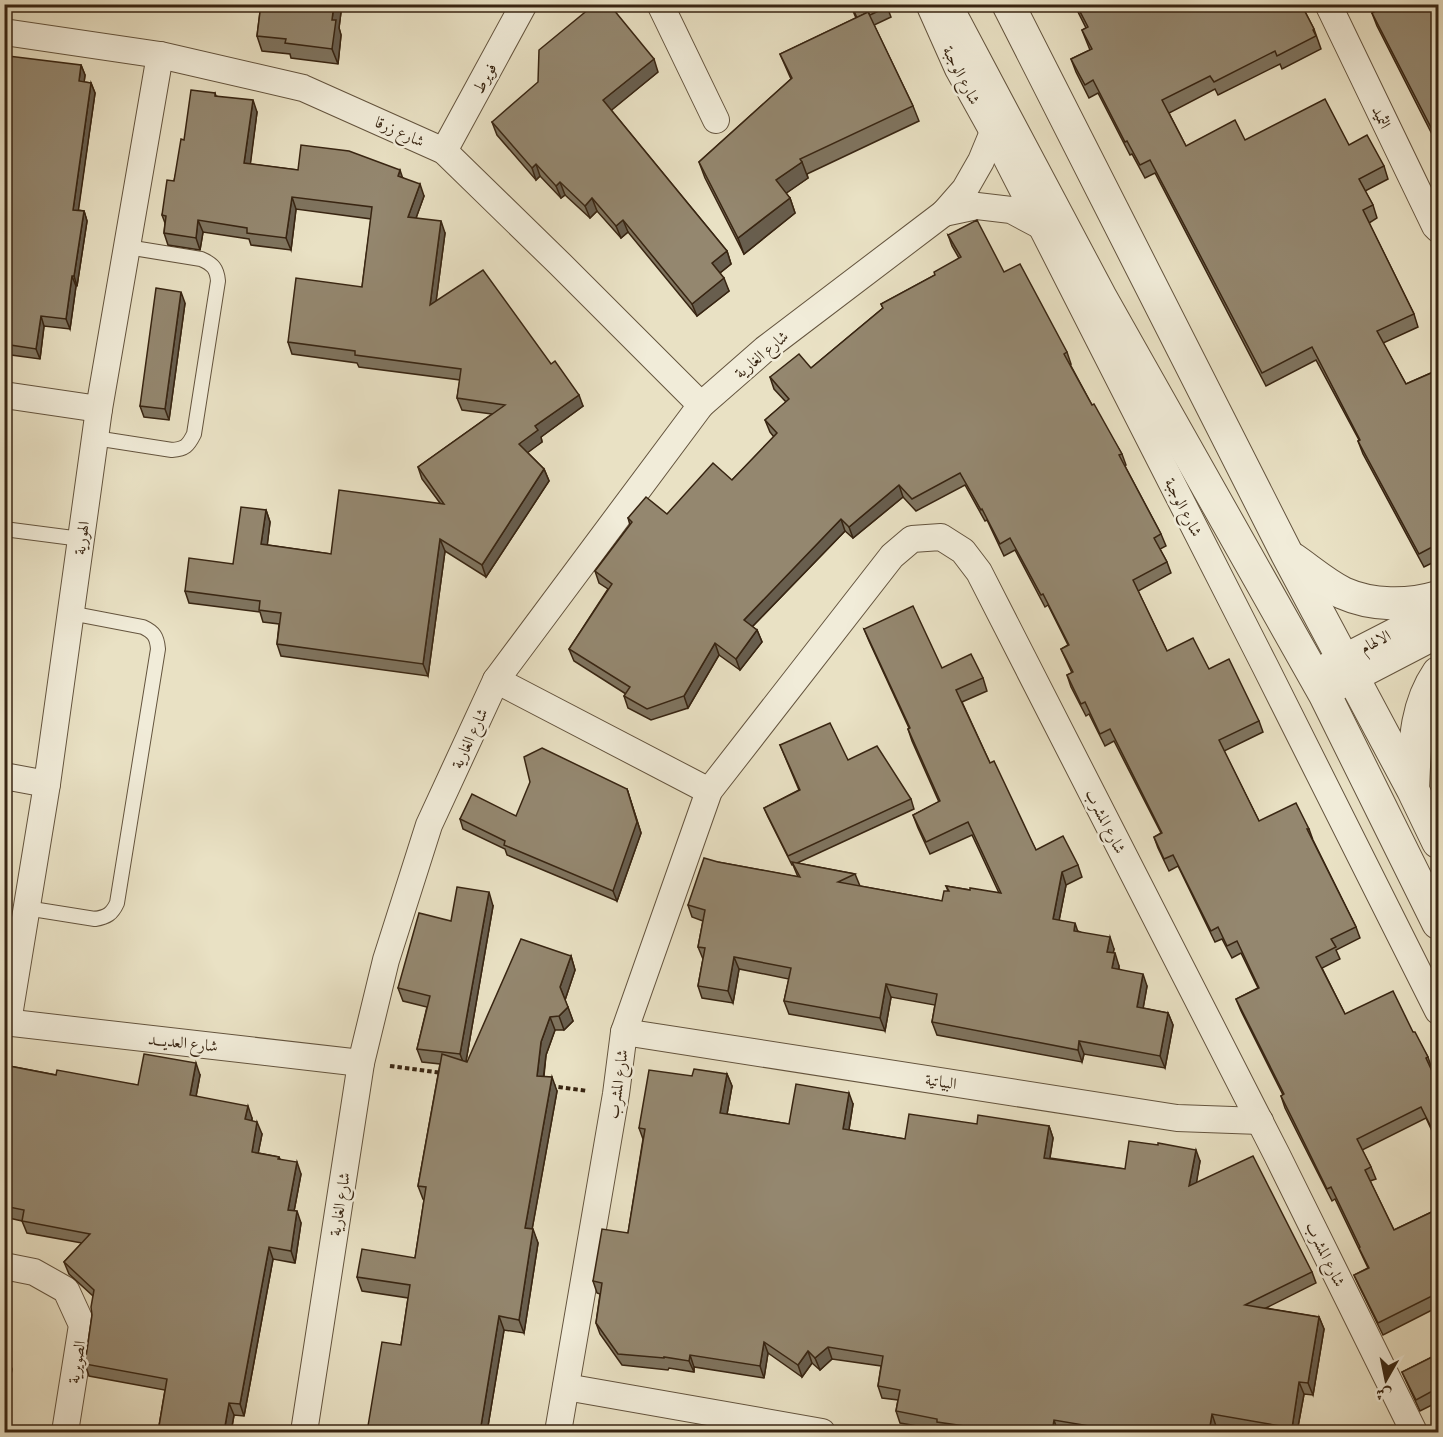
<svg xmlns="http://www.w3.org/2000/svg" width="1443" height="1437" font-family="Vollkorn,Amiri,serif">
<rect width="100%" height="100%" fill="#e9e1c4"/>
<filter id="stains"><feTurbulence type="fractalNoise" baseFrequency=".00333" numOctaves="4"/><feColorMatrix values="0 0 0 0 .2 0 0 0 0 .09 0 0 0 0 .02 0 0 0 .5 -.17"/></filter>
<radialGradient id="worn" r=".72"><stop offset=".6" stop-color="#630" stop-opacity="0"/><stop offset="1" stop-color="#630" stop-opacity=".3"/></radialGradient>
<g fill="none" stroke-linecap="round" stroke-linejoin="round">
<defs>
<g id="service">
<path d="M95 438 172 450C185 449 188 446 194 434L218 281C217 269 213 264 201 259L127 247"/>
<path d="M4 529 81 539"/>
<path d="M26 908 95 919C107 917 112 914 117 903L158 649C157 637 154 632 143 627L70 613"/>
</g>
<g id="minor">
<path d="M660 4 716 120"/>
<path d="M929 4 958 69 993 132 1041 226 1265 666 1438 1011"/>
<path d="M1328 4 1435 226 1438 229"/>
<path d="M4 32 160 55 303 88 444 151 560 264 701 405"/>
<path d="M444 151 524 4"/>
<path d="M944 213 977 206 1011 210 1041 226"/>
<path d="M4 395 99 409"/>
<path d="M1327 666 1438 609"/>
<path d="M496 680 709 791"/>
<path d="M1338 687 1438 635"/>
<path d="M4 776 47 784"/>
<path d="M4 1022 361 1063"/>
<path d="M8 1022 47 784 99 409 160 55"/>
<path d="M624 1032 1177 1118 1260 1121"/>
<path d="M4 1266 34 1272 66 1290 82 1325 65 1432"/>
<path d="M566 1387 822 1432"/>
<path d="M304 1432 361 1063 386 960 429 825 496 680 701 405 765 349 944 213 965 189 981 161 993 132"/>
<path d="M558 1432 616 1094 624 1032 709 791 892 556 912 539 941 537 963 551 979 572 1277 1155 1414 1432"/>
</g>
<g id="tertiary">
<path d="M945 4 1100 296 1325 695 1438 923"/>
<path d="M1008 4 1287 554 1413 790 1438 842"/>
<path d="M1293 559C1309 570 1325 584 1343 593 1372 606 1408 606 1438 597"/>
<path d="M1413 789C1415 748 1414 708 1438 673"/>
</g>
</defs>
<use href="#service" stroke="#64543e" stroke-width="16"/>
<use href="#minor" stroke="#64543e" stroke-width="28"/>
<use href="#tertiary" stroke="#64543e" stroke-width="34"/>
<g stroke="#382512" stroke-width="4" stroke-dasharray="4.5 3" stroke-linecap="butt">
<path d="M390 1066 442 1073"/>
<path d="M551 1086 588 1091"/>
</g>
<use href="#service" stroke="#f1ecd9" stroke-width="14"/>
<use href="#minor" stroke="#f1ecd9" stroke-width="26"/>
<use href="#tertiary" stroke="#f1ecd9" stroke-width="32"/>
</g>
<g fill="#7f745f" stroke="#382512" stroke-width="1.5">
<path d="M174 4H211L210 10Z"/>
<path d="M261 4H342L339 28 341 35 338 64 291 58 290 54 262 51 257 36Z"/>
<path d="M748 4H764L751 11Z"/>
<path d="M850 4H886L891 17 874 25 913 106 919 121 807 174 808 178 786 193 790 198 795 213 744 254 705 178 699 162 791 79 780 54 856 18Z"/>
<path d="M1074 4H1301L1314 29 1321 49 1282 69 1280 64 1218 95 1215 89 1169 113 1186 146 1245 140 1349 145 1384 166 1388 179 1365 191 1373 205 1377 218 1369 223 1414 314 1418 327 1383 343 1406 384 1438 370V560L1424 567 1363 454 1358 441 1359 440 1316 360 1266 386 1155 173 1145 178 1132 154 1130 155 1098 93 1089 98 1076 72 1071 59 1090 50 1082 30 1086 28Z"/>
<path d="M1438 4V146L1377 26 1372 13Z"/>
<path d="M81 65 85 75 84 82 91 83 95 93 78 210 84 211 87 221 77 286H76L70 329 44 326 40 359 4 354V78Z"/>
<path d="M658 72 611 110 727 251 731 264 720 273 729 291 697 316 628 232 621 238 597 211 590 218 565 195 561 198 540 176 536 180 497 135 492 122Z"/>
<path d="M215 93 216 96 257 112 250 164 298 170 403 178 424 196 416 218 445 233 436 301 551 364 583 406 541 437 542 442 527 452 544 469 549 481 486 577 445 551 428 676 281 656 277 644 279 624 263 622 260 612 189 603 185 591 233 564 266 510 270 522 267 545 331 554 440 503 422 479 418 467 492 414 462 410 457 398 460 380 359 367 357 363 292 354 288 342 362 287 371 219 296 209 291 250 251 245 249 239 203 232 200 250 168 245 164 233 165 223 162 215 174 181 184 140Z"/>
<path d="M948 235 1004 272 1067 352 1071 364H1070L1092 405 1122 454 1126 465 1125 466 1161 534 1166 546 1160 549 1167 562 1171 573 1138 591 1167 651 1209 669 1259 721 1263 732 1224 751 1259 821 1309 829 1313 840 1356 927 1360 938 1336 950 1340 959 1322 968 1345 1014 1413 1032 1428 1057 1432 1069H1431L1438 1084V1144L1426 1118 1362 1150 1371 1167 1376 1179 1370 1181 1394 1230 1438 1209V1307L1383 1335 1359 1286 1354 1275 1368 1268 1359 1249 1335 1199 1332 1201 1297 1132 1285 1108 1281 1096 1283 1095 1241 1011 1236 999 1258 988 1241 953 1232 958 1222 939 1215 942 1178 866 1169 871 1158 848 1154 837 1161 833 1114 741 1105 746 1089 714 1086 716 1071 687 1067 675 1072 673 1061 649 1068 645 1048 605 1045 607 1015 550 1004 556 987 520 985 521 965 485 916 511 903 497 853 538 845 531 752 627 757 630 762 642 740 670 719 655 688 708 651 720 628 708 624 696 626 694 574 661 569 649 608 589 599 583 595 571 630 525 628 518 667 514 732 480 774 437 770 432 765 420 786 402 774 389 770 377 811 368 883 308 881 304 935 275 959 258 952 246Z"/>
<path d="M185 303 169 420 144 417 140 406Z"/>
<path d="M4 582 7 590 8 662H6V689H4Z"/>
<path d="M864 629 942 668 983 678 987 691 962 702 990 763 1036 850 1078 865 1082 877 1066 885 1059 920 1078 931 1114 949 1113 953 1119 966V969L1147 986 1143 1008 1168 1013 1173 1025 1165 1068 1084 1054 1082 1062 937 1035 932 1022 935 1005 891 997 885 1031 789 1014 784 1001 789 979 739 969 733 1003 702 998 698 986 703 959 698 947 703 921 692 917 688 905 718 862 798 877 793 865H792L768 817 764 808 799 790 780 745 848 760 911 799 914 809 797 863 855 874 860 886 942 901 948 891 946 886 970 890 999 893 972 835 930 854 918 828 913 815 939 802 912 741 908 729 909 728 869 641Z"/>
<path d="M627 789 641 833 617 901 507 855 505 849 463 829 460 819 516 816Z"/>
<path d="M493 906 466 1061 467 1062 571 956 575 970 565 1000 573 1021 564 1030H555L546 1055 544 1076 557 1091 532 1229 538 1243 524 1333 504 1330 487 1432H367L401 1345 408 1298 362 1291 357 1277 415 1258 424 1200 423 1199 418 1186 440 1064 422 1062 417 1049 427 1007 403 1001 398 988 451 921Z"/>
<path d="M4 1065 56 1075 138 1085 200 1075 196 1096 252 1118V1121L262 1134 258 1153 279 1157 280 1159 301 1174 294 1211 301 1223 295 1263 273 1259 244 1416 234 1415 231 1432H158L165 1390 89 1376 85 1364 92 1315 93 1296 69 1274 64 1262 82 1243 27 1233 22 1221 4 1217Z"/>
<path d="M727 1074 732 1086 727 1114 789 1124 853 1104 849 1130 905 1139 977 1124 1049 1126 1053 1138 1050 1158 1125 1169 1200 1161 1196 1183 1312 1272 1316 1283 1266 1308 1319 1317 1324 1329 1313 1395 1304 1394 1297 1432H1254L1216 1426 1215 1432H941L940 1430 900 1423 896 1411 898 1400 882 1398 878 1386 881 1366 832 1359 820 1370 812 1363 802 1377 768 1353 764 1378 694 1367V1372L669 1368 668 1370 622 1365 600 1334 596 1323 600 1294 597 1293 593 1281 628 1233 643 1139 639 1128 692 1076Z"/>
<path d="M1438 1354V1402L1420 1411 1407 1383 1402 1372Z"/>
</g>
<g fill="#685e4e" stroke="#382512" stroke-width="1.5">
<path d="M334 4H342L339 28 341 35 338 64 332 49V20Z"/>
<path d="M654 59 658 72 608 113 603 100Z"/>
<path d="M81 65 85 75 83 91 79 81Z"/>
<path d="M91 83 95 93 77 220 73 210Z"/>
<path d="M253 100 257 112 249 175 244 163Z"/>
<path d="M802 162 808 178 782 196 776 180Z"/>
<path d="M536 164 540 176 536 180 532 168Z"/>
<path d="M400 170 404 182 398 176Z"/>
<path d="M560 182 565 195 561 198 556 186Z"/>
<path d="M420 184 424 196 412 229 408 217Z"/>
<path d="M292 197 296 209 291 250 286 238Z"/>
<path d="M592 198 597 211 590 218 585 206Z"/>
<path d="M790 198 795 213 744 254 738 238Z"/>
<path d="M84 211 87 221 77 286 74 276Z"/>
<path d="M198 220 203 232 200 250 196 238Z"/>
<path d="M623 220 628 232 621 238 616 226Z"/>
<path d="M441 221 445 233 434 317 430 305Z"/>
<path d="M727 251 731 264 716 276 712 263Z"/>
<path d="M72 276 76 286 70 329 66 319Z"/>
<path d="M724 278 729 291 697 316 692 304Z"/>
<path d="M181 292 185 303 169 420 165 409Z"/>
<path d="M41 316 44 326 40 359 36 349Z"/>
<path d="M579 395 583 406 541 437 542 442 523 456 519 444 535 426Z"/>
<path d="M544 469 549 481 486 577 482 565Z"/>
<path d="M899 485 903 497 853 538 849 527Z"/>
<path d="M266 510 270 522 266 556 261 544Z"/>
<path d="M841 519 845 531 748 631 744 620Z"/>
<path d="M440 539 445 551 428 676 423 664Z"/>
<path d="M4 582 7 590 8 662 4 651Z"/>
<path d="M757 630 762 642 740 670 736 659Z"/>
<path d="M715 643 719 655 688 708 684 696Z"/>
<path d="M4 658 6 662V689L4 685Z"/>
<path d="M627 789 641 833 617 901 613 891Z"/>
<path d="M1062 872 1066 885 1057 931 1053 919Z"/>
<path d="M489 892 493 906 465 1067 460 1054Z"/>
<path d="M1075 923 1079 935 1074 931Z"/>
<path d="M1110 937 1114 949 1111 965 1107 952Z"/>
<path d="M1115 953 1119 966 1117 980 1112 968Z"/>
<path d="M571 956 575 970 565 1000 560 987Z"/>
<path d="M734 957 739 969 733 1003 728 991Z"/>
<path d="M1143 974 1147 986 1141 1020 1137 1007Z"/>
<path d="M886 984 891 997 885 1031 880 1018Z"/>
<path d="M568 1007 573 1021 564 1030 559 1016Z"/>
<path d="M1168 1013 1173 1025 1165 1068 1160 1056Z"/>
<path d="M550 1017 555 1030 546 1055 542 1089 537 1076 541 1042Z"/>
<path d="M1079 1041 1084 1054 1082 1062 1078 1050Z"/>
<path d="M196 1063 200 1075 194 1107 190 1095Z"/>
<path d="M727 1074 732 1086 725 1125 720 1113Z"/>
<path d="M552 1077 557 1091 530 1241 525 1228Z"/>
<path d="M849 1093 853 1104 847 1141 843 1129Z"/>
<path d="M248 1106 252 1118 250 1131 245 1119Z"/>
<path d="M257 1122 262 1134 256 1164 252 1152Z"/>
<path d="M1049 1126 1053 1138 1048 1169 1044 1158Z"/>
<path d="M1196 1150 1200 1161 1194 1198 1189 1186Z"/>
<path d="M297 1162 301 1174 292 1222 288 1210Z"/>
<path d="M297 1211 301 1223 295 1263 291 1251Z"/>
<path d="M533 1229 538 1243 524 1333 519 1320Z"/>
<path d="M269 1247 273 1259 244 1416 240 1404Z"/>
<path d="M499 1316 504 1330 487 1432H480Z"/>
<path d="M1319 1317 1324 1329 1313 1395 1308 1383Z"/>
<path d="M764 1342 768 1353 764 1378 760 1366Z"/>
<path d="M828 1347 832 1359 820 1370 815 1358Z"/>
<path d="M808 1351 812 1363 802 1377 798 1365Z"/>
<path d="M6 1353 12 1369 4 1414V1362Z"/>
<path d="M690 1355 694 1367V1372L689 1361Z"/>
<path d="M1299 1382 1304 1394 1297 1432H1294L1292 1428Z"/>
<path d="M229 1403 234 1415 231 1432H224Z"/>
<path d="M1212 1414 1216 1426 1215 1432H1209Z"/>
<path d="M1054 1420 1058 1432H1052Z"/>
</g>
<g fill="#94876f" stroke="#382512" stroke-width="1.5">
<path d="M261 4H334L332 20H336L332 49 285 43 286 39 257 36Z"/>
<path d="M595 4H609L654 59 603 100 727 251 712 263 724 278 692 304 623 220 616 226 592 198 585 206 560 182 556 186 536 164 532 168 492 122 538 82 539 50Z"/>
<path d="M851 4H886L887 7 870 15 868 12 857 18Z"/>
<path d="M1076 4H1301L1314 29 1313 30 1316 36 1277 56 1275 51 1214 82 1210 76 1162 100 1186 146 1235 120 1245 140 1325 99 1349 145 1367 135 1384 166 1359 179 1373 205 1363 210 1414 314 1377 331 1406 384 1438 370V544L1419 554 1358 441 1360 440 1312 347 1262 373 1150 160 1140 165 1127 141 1125 142 1093 80 1085 85 1071 59 1092 49 1082 30 1088 27Z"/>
<path d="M1388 4H1438V138L1437 139 1372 13Z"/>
<path d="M868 12 913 106 800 159 802 162 776 180 790 198 738 238 699 162 792 78 780 54Z"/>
<path d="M8 56 81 65 79 81 91 83 73 210 84 211 74 276H72L66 319 41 316 36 349 4 344V78Z"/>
<path d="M191 90 215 93V96L253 100 244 163 298 170 301 145 349 151 400 170 398 176 420 184 408 217 441 221 430 305 483 270 551 364 555 361 579 395 535 426 538 430 519 444 544 469 482 565 440 539 423 664 277 644 281 613 259 610 260 601 185 591 189 558 233 564 241 507 266 510 261 544 331 554 339 490 444 504 418 467 505 405 457 398 461 369 355 355V351L288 342 296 278 362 287 372 207 292 197 286 238 247 233V228L198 220 196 238 164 233 166 216 162 215 167 180 174 181 181 139 184 140Z"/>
<path d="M977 220 1004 272 1020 264 1067 352 1064 354 1092 405 1094 404 1122 454 1119 455 1161 534 1154 538 1167 562 1133 580 1167 651 1193 638 1209 669 1229 659 1259 721 1219 740 1259 821 1296 803 1309 829H1307L1356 927 1331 939 1336 947 1316 957 1345 1014 1393 991 1413 1032H1415L1428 1057 1426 1058 1438 1084V1141L1421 1107 1357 1139 1371 1167 1365 1170 1394 1230 1438 1209V1274L1436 1275 1438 1280V1293L1378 1323 1354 1275 1369 1268 1359 1248 1360 1247 1331 1187 1327 1189 1293 1120 1281 1096 1284 1094 1236 999 1259 988 1237 941 1227 946 1218 927 1211 931 1173 855 1164 859 1154 837 1162 833 1110 729 1100 734 1085 702 1081 704 1067 675 1073 672 1061 649 1069 645 1043 594 1041 595 1010 538 1000 544 982 509 981 510 960 473 912 499 899 485 849 527 841 519 744 620 757 630 736 659 715 643 684 696 647 709 624 696 630 687 569 649 612 584 595 571 632 522 628 518 646 497 667 514 713 463 732 480 777 433 765 420 789 399 770 377 799 354 811 368 883 308 881 304 935 275 934 272 961 257 948 235Z"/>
<path d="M156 288 181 292 165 409 140 406Z"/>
<path d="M913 606 942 668 971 654 983 678 956 690 990 763 994 761 1036 850 1063 836 1078 865 1062 872 1053 919 1075 923 1074 931 1110 937 1107 952 1115 953 1112 968 1143 974 1137 1007 1168 1013 1160 1056 1079 1041 1078 1050 932 1022 937 994 886 984 880 1018 784 1001 791 968 734 957 728 991 698 986 705 948 698 947 705 910 688 905 704 858 718 862 800 877 792 862 855 874 838 882 942 901 944 891H949L946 886 970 890V888L1001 893 968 822 926 842 913 815 940 801 908 729 910 728 864 629Z"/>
<path d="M830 723 848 760 877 746 911 799 788 856 764 808 800 790 780 745Z"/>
<path d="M542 748 627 789 637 822 613 891 504 845 505 841 460 819 472 794 516 816 530 782 524 757Z"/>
<path d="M457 887 489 892 460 1054 417 1049 430 996 398 988 419 913 451 921Z"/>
<path d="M521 939 571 956 560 987 568 1007 559 1016 550 1017 541 1042 537 1076 552 1077 525 1228 533 1229 519 1320 499 1316 480 1432H367L382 1342 401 1345 410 1285 357 1277 362 1249 415 1258 426 1187 418 1186 442 1054 467 1062Z"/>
<path d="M144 1054 196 1063 190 1095 248 1106 245 1119 257 1122 252 1152 279 1157 278 1159 297 1162 288 1210 297 1211 291 1251 269 1247 240 1404 229 1403 224 1432H158L167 1379 85 1364 92 1315 91 1307 94 1290 64 1262 90 1234 22 1221 24 1210 4 1206V1065L56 1075 57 1070 138 1085Z"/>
<path d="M694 1069 727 1074 720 1113 789 1124 796 1084 849 1093 843 1129 905 1139 909 1114 977 1124 978 1115 1049 1126 1044 1158 1125 1169 1129 1141 1158 1145V1143L1196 1150 1189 1186 1253 1156 1312 1272 1245 1305 1319 1317 1308 1383 1299 1382 1292 1428 1212 1414 1209 1432H1125L1054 1420 1052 1432H1006L937 1422V1419L896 1411 900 1390 878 1386 883 1356 828 1347 815 1358 808 1351 798 1365 764 1342 760 1366 690 1355 689 1361 664 1357V1358L618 1354 596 1323 602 1283 593 1281 602 1229 628 1233 645 1129 639 1128 649 1070 692 1076Z"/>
<path d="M1438 1354V1388L1416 1400 1402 1372Z"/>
</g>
<g text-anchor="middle" stroke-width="5" stroke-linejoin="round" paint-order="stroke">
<g font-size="16" fill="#382512" stroke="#f1ecd9">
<text transform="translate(962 75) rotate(63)" y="6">شارع الوجبة</text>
<text transform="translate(484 78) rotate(-61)" y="6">فويرط</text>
<text transform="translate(1382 117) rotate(64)" y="6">الثميد</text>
<text transform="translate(400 131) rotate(24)" y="6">شارع زرقا</text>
<text transform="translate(761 354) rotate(-40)" y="6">شارع الغارية</text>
<text transform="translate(1184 507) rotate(63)" y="6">شارع الوجبة</text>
<text transform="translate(81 538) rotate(-82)" y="6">الهورية</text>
<text transform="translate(1375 641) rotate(-28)" y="6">الالهام</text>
<text transform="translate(469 738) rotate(-65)" y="6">شارع الغارية</text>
<text transform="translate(1106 821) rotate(63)" y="6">شارع المشرب</text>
<text transform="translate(183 1042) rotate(6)" y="6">شارع العديـــد</text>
<text transform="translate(941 1081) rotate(9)" y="6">البياتية</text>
<text transform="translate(617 1084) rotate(-82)" y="6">شارع المشرب</text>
<text transform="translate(339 1204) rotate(-81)" y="6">شارع الغارية</text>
<text transform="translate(1326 1254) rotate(64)" y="6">شارع المشرب</text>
<text transform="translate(76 1362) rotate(-81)" y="6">الصويرية</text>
</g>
</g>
<rect width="1443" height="1437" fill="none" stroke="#e9e1c4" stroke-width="24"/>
<rect x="6" y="6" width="1431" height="1425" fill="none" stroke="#382512" stroke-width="3"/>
<rect x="12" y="12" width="1419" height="1413" fill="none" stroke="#382512" stroke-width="1.5"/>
<g transform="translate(1386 1380) rotate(189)" stroke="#f1ecd9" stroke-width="4.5" paint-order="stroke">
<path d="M0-4.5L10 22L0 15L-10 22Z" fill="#382512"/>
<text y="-9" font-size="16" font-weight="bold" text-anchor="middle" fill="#382512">ش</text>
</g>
<rect width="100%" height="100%" filter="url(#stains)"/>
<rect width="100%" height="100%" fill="url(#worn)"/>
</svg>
